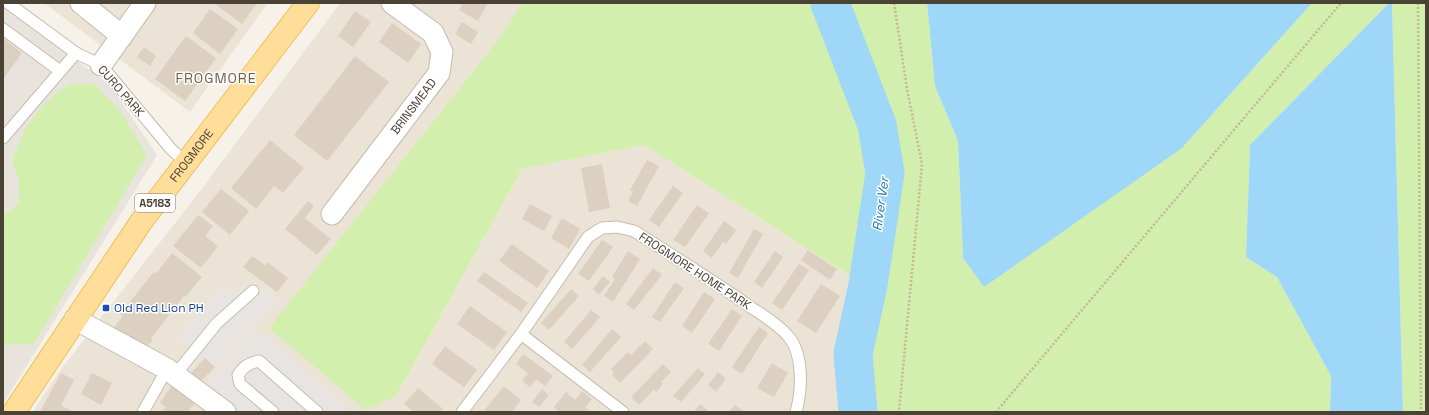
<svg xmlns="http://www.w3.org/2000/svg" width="1429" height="415" font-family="'Space Grotesk',sans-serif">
<rect width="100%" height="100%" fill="#f6f2e9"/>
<g fill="#ebe4d6">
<path d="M44 3H268L190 112Z"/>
<path d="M340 3H522L499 39 396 396 522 169 644 145 860 282 843 339 841 362 843 412H33L61 369 204 186Z"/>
</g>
<path fill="#e9e3dd" d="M3 7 110 85 157 155 3 404Z"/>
<g fill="#d3efad">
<path d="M522 3H818L858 100 866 133 871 172 860 282 644 145 522 169 396 396 366 410 269 328 499 39Z"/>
<path d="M841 3H927L935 86 958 141 963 258 1182 148 1312 3H1389L1250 145 1246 257 1277 277 1331 376 1330 412H866L863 378 864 349 878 286 894 178 891 131Z"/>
<path d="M1392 3H1426V412H1403Z"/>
<path d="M93 83 121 112 147 155 34 344 5 345 3 343V216L19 203V180L12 160 25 129 45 103 68 85Z"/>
</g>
<g fill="#e7e4e1">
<path d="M252 280 280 302 251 327 215 367 178 338 198 312 222 288 233 296Z"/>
<path d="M254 329 354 412H238L205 386Z"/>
</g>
<g fill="#9fd7f9">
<path d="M927 3H1312L1182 148 984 287 963 258 958 141 935 86Z"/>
<path d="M1389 3H1392L1403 412H1330L1331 376 1277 277 1246 257 1250 145Z"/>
</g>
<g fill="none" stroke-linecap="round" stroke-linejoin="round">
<path stroke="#9fd7f9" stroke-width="39" d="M830 3 877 125 885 173 868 285 853 354 858 412"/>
</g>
<g fill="#dcd0c0">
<path d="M216 3H257L242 24 215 4Z"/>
<path d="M463 3H488L478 21 459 10Z"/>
<path d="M210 9 238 29 220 54 193 33Z"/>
<path d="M355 11 371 22 353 47 338 36Z"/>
<path d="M462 22 478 32 471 44 455 34Z"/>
<path d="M392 23 421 44 408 63 379 42Z"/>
<path d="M186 36 216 58 185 101 155 79Z"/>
<path d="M3 38 22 53 3 79Z"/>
<path d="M144 47 156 56 150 66 137 57Z"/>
<path d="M355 56 389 82 327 161 294 135Z"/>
<path d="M270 140 304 168 283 193 274 186 256 209 231 188Z"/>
<path d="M647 160 659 166 637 206 628 201 633 192 630 190Z"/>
<path d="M602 164 610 208 589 212 581 168Z"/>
<path d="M673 186 683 193 659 227 649 220Z"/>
<path d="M221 189 249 211 230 235 202 212Z"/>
<path d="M308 201 314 206 305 218 331 239 317 255 285 229Z"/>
<path d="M530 204 552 216 544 231 522 219Z"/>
<path d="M697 205 709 213 685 247 673 240Z"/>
<path d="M198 215 213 226 205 236 218 246 201 268 173 246Z"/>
<path d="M562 218 580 229 569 249 551 238Z"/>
<path d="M724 221 736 230 726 244 723 242 712 258 703 251Z"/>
<path d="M754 229 763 234 738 278 729 273Z"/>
<path d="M602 240 613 247 589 281 578 274Z"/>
<path d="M512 244 549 271 537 288 499 261Z"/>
<path d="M808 250 837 269 830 280 801 260Z"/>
<path d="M628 251 640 259 613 302 604 296 615 279 612 277Z"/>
<path d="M775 251 783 257 762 288 754 282Z"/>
<path d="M172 253 202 277 185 297 184 296 151 338 153 340 144 350 113 329 123 316 120 314 154 272 156 274Z"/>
<path d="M252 256 265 265 267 262 288 278 277 292 243 267Z"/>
<path d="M799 264 809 270 782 310 772 303Z"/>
<path d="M653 268 662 275 634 310 626 304Z"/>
<path d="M484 272 528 303 521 312 477 281Z"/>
<path d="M603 276 610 282 599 295 593 289Z"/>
<path d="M675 282 684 288 660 322 652 317Z"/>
<path d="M821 284 840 296 816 333 797 321Z"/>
<path d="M571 289 579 296 549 330 541 323Z"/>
<path d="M704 292 715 299 692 333 682 326Z"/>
<path d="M470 306 507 332 494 350 457 324Z"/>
<path d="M732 309 742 316 719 351 708 344Z"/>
<path d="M591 310 600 317 572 349 564 342Z"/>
<path d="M759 327 768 333 742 374 732 367Z"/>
<path d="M612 329 621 337 590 372 582 365Z"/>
<path d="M645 341 653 349 620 383 612 375 614 373 611 369 628 352 631 355Z"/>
<path d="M445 346 477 370 464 387 432 364Z"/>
<path d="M523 354 553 376 545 386 536 379 530 387 522 381 528 373 516 364Z"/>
<path d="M205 358 215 367 199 383 190 374Z"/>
<path d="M772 363 788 373 774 397 757 388Z"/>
<path d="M663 364 671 372 661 382 663 384 656 392 654 389 639 405 631 397Z"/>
<path d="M698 368 705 374 681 402 673 396Z"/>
<path d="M718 372 726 379 716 392 708 385Z"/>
<path d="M61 373 74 380 61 405 73 412H40Z"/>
<path d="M92 373 112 383 101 405 81 394Z"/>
<path d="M172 385 196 401 188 412H163L166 407 160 403Z"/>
<path d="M504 386 521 400 512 412H483Z"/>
<path d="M418 388 443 409 440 412H414L404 404Z"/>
<path d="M542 389 549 395 539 407 532 402Z"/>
<path d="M582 391 592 399 585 408 591 412H559L554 407 566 392 575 400Z"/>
<path d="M700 404 708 411V412H694Z"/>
<path d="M735 405 745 412H729Z"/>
</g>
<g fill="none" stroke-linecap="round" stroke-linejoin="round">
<defs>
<g id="lane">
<path d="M8 3 76 53 101 65 171 149 186 163"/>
<path d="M3 29 60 71"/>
<path d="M3 138 76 53"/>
<path d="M521 334 623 412"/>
<path d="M175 375 217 323 253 291"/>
<path d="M143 412 167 369"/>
<path d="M273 412 240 384 238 375C244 366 249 363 259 361L317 412"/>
<path d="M462 412 521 334 588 237 602 228 617 227 634 231C673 256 714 281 752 308 764 316 778 324 788 336 804 354 802 390 796 412"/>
</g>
<g id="street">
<path d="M81 3 122 36"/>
<path d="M101 65 145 3"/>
<path id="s1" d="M332 214 439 73 442 52 433 33 392 3"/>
<path d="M75 319 167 369 225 412"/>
</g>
<g id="primary">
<path id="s2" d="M14 412 141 222 308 3"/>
</g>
</defs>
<use href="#lane" stroke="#c6bcad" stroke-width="13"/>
<use href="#street" stroke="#c6bcad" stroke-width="23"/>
<use href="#primary" stroke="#f2bf5b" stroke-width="24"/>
<g stroke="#c6b599" stroke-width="2.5" stroke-dasharray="2 2" stroke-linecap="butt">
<path d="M894 3 907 89 922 164 899 412"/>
<path d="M1418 3 1421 412"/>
<path d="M996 412 1341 3"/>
</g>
<use href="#lane" stroke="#fff" stroke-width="11"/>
<use href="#street" stroke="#fff" stroke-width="21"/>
<use href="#primary" stroke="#ffde99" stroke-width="22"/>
</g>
<rect fill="#1a4fb4" stroke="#fff" stroke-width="1.5" x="102" y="304" width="8" height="8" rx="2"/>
<g text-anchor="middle" stroke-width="3" stroke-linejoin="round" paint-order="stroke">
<rect fill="#fff" stroke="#817b72" stroke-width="1" x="135" y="194" width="40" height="18" rx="3"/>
<g font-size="11" font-weight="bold" fill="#4b4236">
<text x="155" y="207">A5183</text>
</g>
<g font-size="12" fill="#4b4236" stroke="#fff">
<text transform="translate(121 91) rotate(49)" y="4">CURO PARK</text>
<text dy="4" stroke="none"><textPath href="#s1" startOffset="135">BRINSMEAD</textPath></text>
<text dy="4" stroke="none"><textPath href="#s2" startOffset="312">FROGMORE</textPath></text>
<text transform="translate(695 271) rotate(33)" y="4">FROGMORE HOME PARK</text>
</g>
<g font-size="12" fill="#164399" stroke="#fff" text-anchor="start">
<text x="114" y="312">Old Red Lion PH</text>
</g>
<g font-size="13" font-style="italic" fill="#1f79b3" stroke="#fff">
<text transform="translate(880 204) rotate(-82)" y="5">River Ver</text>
</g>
<g font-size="14" letter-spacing="1" fill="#6f604c" stroke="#fff">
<text x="216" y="83">FROGMORE</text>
</g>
</g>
<rect width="1429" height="415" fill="none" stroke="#4b4236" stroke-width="8"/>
</svg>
